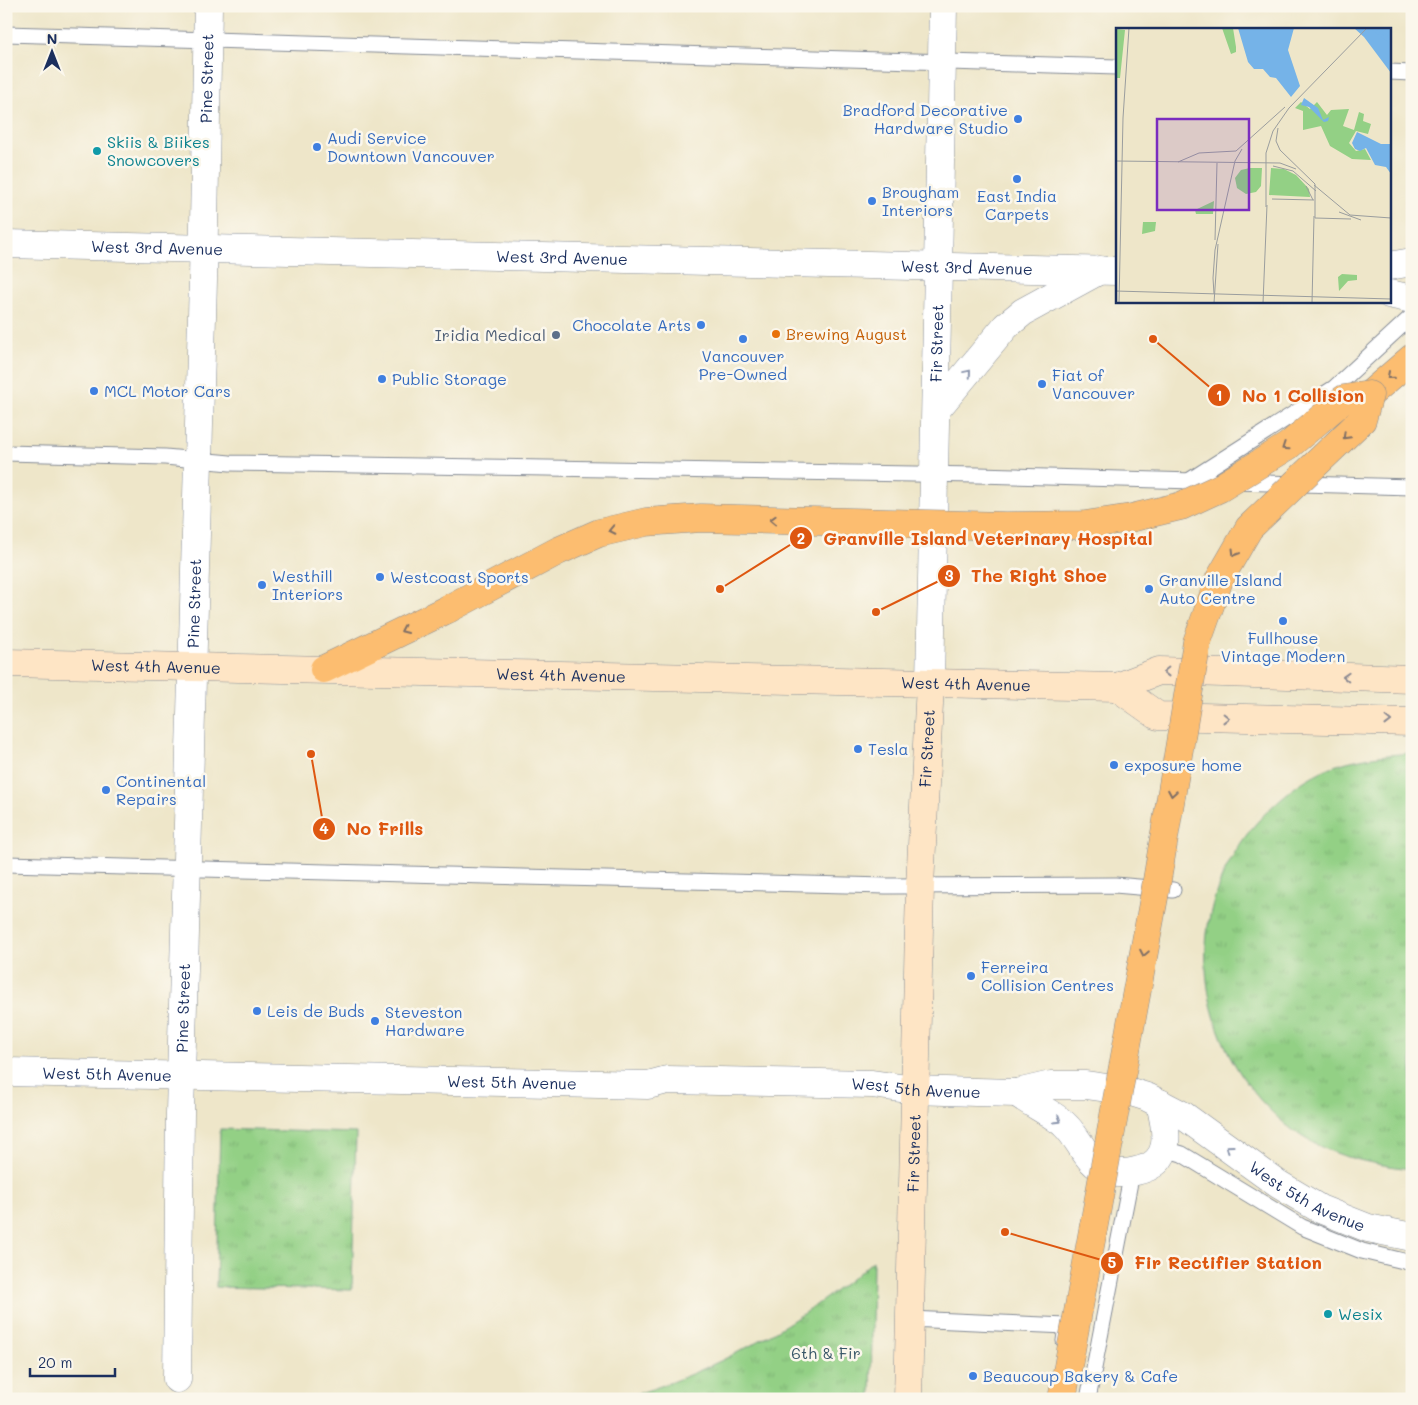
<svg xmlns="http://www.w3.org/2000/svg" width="1418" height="1405" font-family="Mali,sans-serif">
<defs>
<pattern id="grass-tufts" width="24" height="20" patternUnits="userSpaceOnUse" patternTransform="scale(1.25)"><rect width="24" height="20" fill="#93d085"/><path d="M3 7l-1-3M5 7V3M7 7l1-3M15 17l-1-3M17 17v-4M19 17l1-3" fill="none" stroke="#7eb375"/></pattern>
</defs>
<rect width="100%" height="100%" fill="#fbf7ec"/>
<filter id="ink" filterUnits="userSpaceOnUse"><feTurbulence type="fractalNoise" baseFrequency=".02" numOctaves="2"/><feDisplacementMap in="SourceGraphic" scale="10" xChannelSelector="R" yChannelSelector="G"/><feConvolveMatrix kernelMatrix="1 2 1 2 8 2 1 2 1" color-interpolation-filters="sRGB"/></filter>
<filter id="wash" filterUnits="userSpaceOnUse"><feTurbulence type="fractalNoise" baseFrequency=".0096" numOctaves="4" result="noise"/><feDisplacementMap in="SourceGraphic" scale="20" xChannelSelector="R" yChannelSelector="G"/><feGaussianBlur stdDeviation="1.12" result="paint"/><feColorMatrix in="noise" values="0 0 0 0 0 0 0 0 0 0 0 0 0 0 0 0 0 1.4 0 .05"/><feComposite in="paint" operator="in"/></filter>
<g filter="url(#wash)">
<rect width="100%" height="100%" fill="#eee6c9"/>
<g fill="url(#grass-tufts)" stroke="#578072">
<path d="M1412 753V1169H1411C1370 1164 1328 1156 1294 1131 1198 1059 1174 922 1253 827 1275 801 1304 776 1337 765 1361 757 1387 755 1412 753Z"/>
<path d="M220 1129 356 1133 352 1290 216 1287Z"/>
<path d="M873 1261 871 1399H619C710 1375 802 1322 873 1261Z"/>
</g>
</g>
<g filter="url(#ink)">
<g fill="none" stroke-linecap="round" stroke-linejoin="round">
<defs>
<g id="lane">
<path d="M6 34 1117 67"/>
<path d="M1389 72 1412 73"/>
<path d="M6 453 165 457 230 463 978 475 1412 487"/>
<path d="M1187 482 1334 388 1412 316"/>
<path d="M6 864 886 886 1115 885 1173 890"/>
<path d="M1165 1149 1182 1154 1302 1227 1362 1251 1412 1263"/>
<path d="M909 1319 1066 1326 1064 1341"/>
<path d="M1088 1399 1132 1172"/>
</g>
<g id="street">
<path id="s1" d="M6 244 1117 271"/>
<path d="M1389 266 1412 262"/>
<path d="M1389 294 1412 299"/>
<path d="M936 410 1006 326 1023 312 1100 270"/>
<path id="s2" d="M930 684 943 6"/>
<path id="s3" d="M6 1072 648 1085 667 1080 872 1084 914 1090 976 1092 1017 1093 1051 1085H1086L1128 1091 1147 1097 1184 1116 1278 1184 1320 1209 1368 1228 1412 1237"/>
<path d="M1017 1093C1030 1103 1055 1115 1065 1125 1081 1140 1086 1164 1109 1172 1116 1174 1129 1173 1136 1171 1174 1163 1167 1132 1160 1103"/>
<path id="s4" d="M177 1379 180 1113 203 280 208 6"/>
</g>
<g id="secondary">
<path id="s5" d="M6 663 1071 686 1117 687 1159 671 1412 679"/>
<path d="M1117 687 1158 716 1412 722"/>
<path id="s6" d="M908 1399 920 886 930 684"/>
</g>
<g id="highway">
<path d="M1369 395 1412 358"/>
<path d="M324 669 448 609"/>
</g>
</defs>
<use href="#lane" stroke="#848a94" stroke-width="17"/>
<use href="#street" stroke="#848a94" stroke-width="29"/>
<use href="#secondary" stroke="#848a94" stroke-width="29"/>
<use href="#highway" stroke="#848a94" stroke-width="29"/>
<use href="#lane" stroke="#fff" stroke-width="15"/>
<use href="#street" stroke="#fff" stroke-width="28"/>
<use href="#secondary" stroke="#fee5c5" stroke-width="28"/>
<use href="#highway" stroke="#fcbd6f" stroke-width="28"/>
<defs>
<path id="highway-bridge" d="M448 609 558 551 599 533 646 522 701 518 1006 526 1085 525 1131 518 1181 506 1220 488 1288 446 1344 399 1369 395 1362 420 1249 528 1219 580 1197 642 1155 892 1062 1399"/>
</defs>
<use href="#highway-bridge" stroke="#848a94" stroke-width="29" stroke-linecap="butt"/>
<use href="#highway-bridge" stroke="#fcbd6f" stroke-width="28"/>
</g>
<defs><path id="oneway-chevron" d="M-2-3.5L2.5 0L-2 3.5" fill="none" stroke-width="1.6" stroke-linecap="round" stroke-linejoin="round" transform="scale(1.25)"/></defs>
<g stroke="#8d97ae">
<use href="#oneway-chevron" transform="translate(968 373) rotate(-50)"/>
<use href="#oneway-chevron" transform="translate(1058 1120) rotate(32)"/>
<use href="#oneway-chevron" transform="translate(1229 1148) rotate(-144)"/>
</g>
<g stroke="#806f66">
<use href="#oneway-chevron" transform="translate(1390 376) rotate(139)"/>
<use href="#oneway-chevron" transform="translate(1346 436) rotate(135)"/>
<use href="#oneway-chevron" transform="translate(1285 447) rotate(146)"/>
<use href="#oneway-chevron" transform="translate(773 520) rotate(-178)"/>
<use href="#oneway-chevron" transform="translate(612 530) rotate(168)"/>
<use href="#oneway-chevron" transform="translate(1235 553) rotate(121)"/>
<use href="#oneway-chevron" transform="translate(404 630) rotate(155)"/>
<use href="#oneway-chevron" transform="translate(1172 793) rotate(100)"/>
<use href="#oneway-chevron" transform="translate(1144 953) rotate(101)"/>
</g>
<g stroke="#8c8a92">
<use href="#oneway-chevron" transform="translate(1166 672) rotate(179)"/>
<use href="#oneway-chevron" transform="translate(1346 677) rotate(-178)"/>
<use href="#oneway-chevron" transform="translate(1226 718) rotate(1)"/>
<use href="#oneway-chevron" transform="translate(1388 721) rotate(1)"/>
</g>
</g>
<g fill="#3f7fe0" stroke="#fbf7ec" stroke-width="2">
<circle cx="1018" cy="119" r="5"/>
<circle cx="317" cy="147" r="5"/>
<circle cx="1017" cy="179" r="5"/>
<circle cx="872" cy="201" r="5"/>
<circle cx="701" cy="325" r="5"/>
<circle cx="743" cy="339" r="5"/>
<circle cx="382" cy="379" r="5"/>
<circle cx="1042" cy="384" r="5"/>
<circle cx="94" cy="391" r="5"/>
<circle cx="380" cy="577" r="5"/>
<circle cx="262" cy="585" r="5"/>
<circle cx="1149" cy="589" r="5"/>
<circle cx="1283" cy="621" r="5"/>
<circle cx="858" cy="749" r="5"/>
<circle cx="1114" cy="765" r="5"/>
<circle cx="106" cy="790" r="5"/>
<circle cx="971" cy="976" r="5"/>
<circle cx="257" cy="1011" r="5"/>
<circle cx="375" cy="1021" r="5"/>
<circle cx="973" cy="1376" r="5"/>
</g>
<g fill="#0f9aa8" stroke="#fbf7ec" stroke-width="2">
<circle cx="97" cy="151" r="5"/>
<circle cx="1328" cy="1314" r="5"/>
</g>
<circle fill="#e8710a" stroke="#fbf7ec" stroke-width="2" cx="776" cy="334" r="5"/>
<circle fill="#5c6f8a" stroke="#fbf7ec" stroke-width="2" cx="556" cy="335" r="5"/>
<g text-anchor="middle" stroke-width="5" stroke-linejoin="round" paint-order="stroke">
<g font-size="16" fill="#1b2f5e" stroke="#fbf7ec">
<text dy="6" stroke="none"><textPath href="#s4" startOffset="1301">Pine Street</textPath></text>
<text dy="6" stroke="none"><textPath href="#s1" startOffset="151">West 3rd Avenue</textPath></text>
<text dy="6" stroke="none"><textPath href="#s1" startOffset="556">West 3rd Avenue</textPath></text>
<text dy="6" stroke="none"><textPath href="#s1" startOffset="961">West 3rd Avenue</textPath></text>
<text dy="6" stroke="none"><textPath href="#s2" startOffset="341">Fir Street</textPath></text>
<text dy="6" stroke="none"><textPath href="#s4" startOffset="776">Pine Street</textPath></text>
<text dy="6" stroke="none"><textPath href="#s5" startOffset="150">West 4th Avenue</textPath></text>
<text dy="6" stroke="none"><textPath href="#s5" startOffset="555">West 4th Avenue</textPath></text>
<text dy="6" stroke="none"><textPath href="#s5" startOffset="960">West 4th Avenue</textPath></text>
<text dy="6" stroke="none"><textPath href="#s6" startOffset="651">Fir Street</textPath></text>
<text dy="6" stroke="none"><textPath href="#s4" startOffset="371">Pine Street</textPath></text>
<text dy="6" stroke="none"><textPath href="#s3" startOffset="101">West 5th Avenue</textPath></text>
<text dy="6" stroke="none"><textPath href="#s3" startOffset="506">West 5th Avenue</textPath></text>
<text dy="6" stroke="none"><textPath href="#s3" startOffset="911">West 5th Avenue</textPath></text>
<text dy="6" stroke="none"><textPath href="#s6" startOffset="246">Fir Street</textPath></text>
<text dy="6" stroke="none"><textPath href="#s3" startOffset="1334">West 5th Avenue</textPath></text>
</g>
<g font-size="16" fill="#366cbe" stroke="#fbf7ec" text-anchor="start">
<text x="1008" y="116" text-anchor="end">Bradford Decorative<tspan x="1008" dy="18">Hardware Studio</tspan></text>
<text x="327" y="144">Audi Service<tspan x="327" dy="18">Downtown Vancouver</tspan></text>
<text x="882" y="198">Brougham<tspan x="882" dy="18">Interiors</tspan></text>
<text x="1017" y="202" text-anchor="middle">East India<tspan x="1017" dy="18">Carpets</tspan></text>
<text x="691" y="331" text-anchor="end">Chocolate Arts</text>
<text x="743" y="362" text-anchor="middle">Vancouver<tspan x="743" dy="18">Pre-Owned</tspan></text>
<text x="1052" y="381">Fiat of<tspan x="1052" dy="18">Vancouver</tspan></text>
<text x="392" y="385">Public Storage</text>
<text x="104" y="397">MCL Motor Cars</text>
<text x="272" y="582">Westhill<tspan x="272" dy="18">Interiors</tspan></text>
<text x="390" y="583">Westcoast Sports</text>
<text x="1159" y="586">Granville Island<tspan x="1159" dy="18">Auto Centre</tspan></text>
<text x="1283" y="644" text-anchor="middle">Fullhouse<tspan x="1283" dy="18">Vintage Modern</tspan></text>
<text x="868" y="755">Tesla</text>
<text x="1124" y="771">exposure home</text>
<text x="116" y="787">Continental<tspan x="116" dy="18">Repairs</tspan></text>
<text x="981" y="973">Ferreira<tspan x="981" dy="18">Collision Centres</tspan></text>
<text x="267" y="1017">Leis de Buds</text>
<text x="385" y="1018">Steveston<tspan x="385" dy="18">Hardware</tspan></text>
<text x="983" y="1382">Beaucoup Bakery &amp; Cafe</text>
</g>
<g font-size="16" fill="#0d838f" stroke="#fbf7ec" text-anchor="start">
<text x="107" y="148">Skiis &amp; Biikes<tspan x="107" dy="18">Snowcovers</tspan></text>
<text x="1338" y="1320">Wesix</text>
</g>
<g font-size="16" fill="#c56008" stroke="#fbf7ec" text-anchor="start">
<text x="786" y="340">Brewing August</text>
</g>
<g font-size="16" fill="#4e5e75" stroke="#fbf7ec" text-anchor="end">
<text x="546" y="341">Iridia Medical</text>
</g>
<g font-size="16" fill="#395768" stroke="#fbf7ec">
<text x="826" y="1359">6th &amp; Fir</text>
</g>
</g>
<g transform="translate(1116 28)">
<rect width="275" height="275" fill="#eee6c9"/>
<path d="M106 0H117L120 19V24L115 26ZM0 1 9 2 4 50H0ZM185 74 194 81 201 74 211 87 215 82 233 81 227 98 238 102 243 84 248 86 247 93 255 96 252 106 240 103 233 115 240 123 249 121 255 132 236 131 214 118 205 98 187 102V83L179 80ZM134 140H146L145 158 140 164 130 166 121 160 119 150 125 142ZM155 140 168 141 180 147 193 161 194 169 153 167ZM98 173 97 186H80L79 182Z" fill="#93d085"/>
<path d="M27 194H40L39 203 26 206ZM226 246 241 247V252L232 253 223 263 222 249Z" fill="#93d085"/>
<path d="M122 0H178L172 22 184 58 175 69 160 50 154 49 147 41H138L132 34ZM238 0H275V45L248 9ZM188 70 202 80 207 92 213 89 212 93 208 94 193 79 185 77ZM241 104 265 116H275V146L270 139 259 137 250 120 244 123 239 121 236 115Z" fill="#75b3e8"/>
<path fill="none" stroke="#75b3e8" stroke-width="2.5" d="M256 0 275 15M262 0 275 13"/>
<path fill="none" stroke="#9a9d9e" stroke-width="1" d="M162 100 160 113 164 122 199 156V190M0 133 164 135 180 141M62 134 83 125 120 123 169 79M157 138 177 143 200 163M198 157 234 187 275 190M190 158 197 172M156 171 198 172M150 179V125L157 103 173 80 251 0M223 184 245 192M199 190 235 191M99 212 101 135M97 250 98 266M97 250 99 222 119 133 126 121M0 263 275 271M3 275 7 90 13 0M98 275 102 216M147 275 151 177M196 275 198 188"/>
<path fill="#7b2cbf" fill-opacity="0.15" stroke="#7b2cbf" stroke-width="2.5" d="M41 91H133V182H41Z"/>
<rect width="275" height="275" fill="none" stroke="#1b2f5e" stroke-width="2.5"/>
</g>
<path fill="none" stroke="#de5710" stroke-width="2" d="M1153 339L1219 395M720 589L801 538M876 612L949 576M311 754L324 829M1005 1232L1112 1263"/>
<g fill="#de5710" stroke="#fbf7ec" stroke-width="2">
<circle cx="1153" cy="339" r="5"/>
<circle cx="720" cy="589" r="5"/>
<circle cx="876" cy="612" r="5"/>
<circle cx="311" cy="754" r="5"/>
<circle cx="1005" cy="1232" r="5"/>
<circle cx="1219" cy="395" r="12"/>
<circle cx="801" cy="538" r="12"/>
<circle cx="949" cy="576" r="12"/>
<circle cx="324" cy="829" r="12"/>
<circle cx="1112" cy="1263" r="12"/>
</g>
<g font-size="15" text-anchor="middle" font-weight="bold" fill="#fff">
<text x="1219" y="401">1</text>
<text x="801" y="544">2</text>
<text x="949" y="581">3</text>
<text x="324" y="834">4</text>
<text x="1112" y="1268">5</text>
</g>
<g font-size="18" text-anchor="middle" font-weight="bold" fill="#de5710" stroke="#fbf7ec" stroke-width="5" stroke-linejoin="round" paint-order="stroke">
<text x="1303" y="402">No 1 Collision</text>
<text x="988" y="545">Granville Island Veterinary Hospital</text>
<text x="1039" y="582">The Right Shoe</text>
<text x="385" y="835">No Frills</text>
<text x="1228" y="1269">Fir Rectifier Station</text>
</g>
<rect width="1418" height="1405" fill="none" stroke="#fbf7ec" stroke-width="25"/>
<g transform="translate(52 52)" stroke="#fbf7ec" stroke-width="4" paint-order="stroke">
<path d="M0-4L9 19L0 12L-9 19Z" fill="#1b2f5e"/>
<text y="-8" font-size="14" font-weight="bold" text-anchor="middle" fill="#1b2f5e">N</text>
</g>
<path d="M30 1368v8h85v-8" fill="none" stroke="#1b2f5e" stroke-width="2.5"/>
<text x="38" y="1368" font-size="15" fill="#1b2f5e" stroke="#fbf7ec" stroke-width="4" paint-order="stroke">20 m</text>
</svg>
